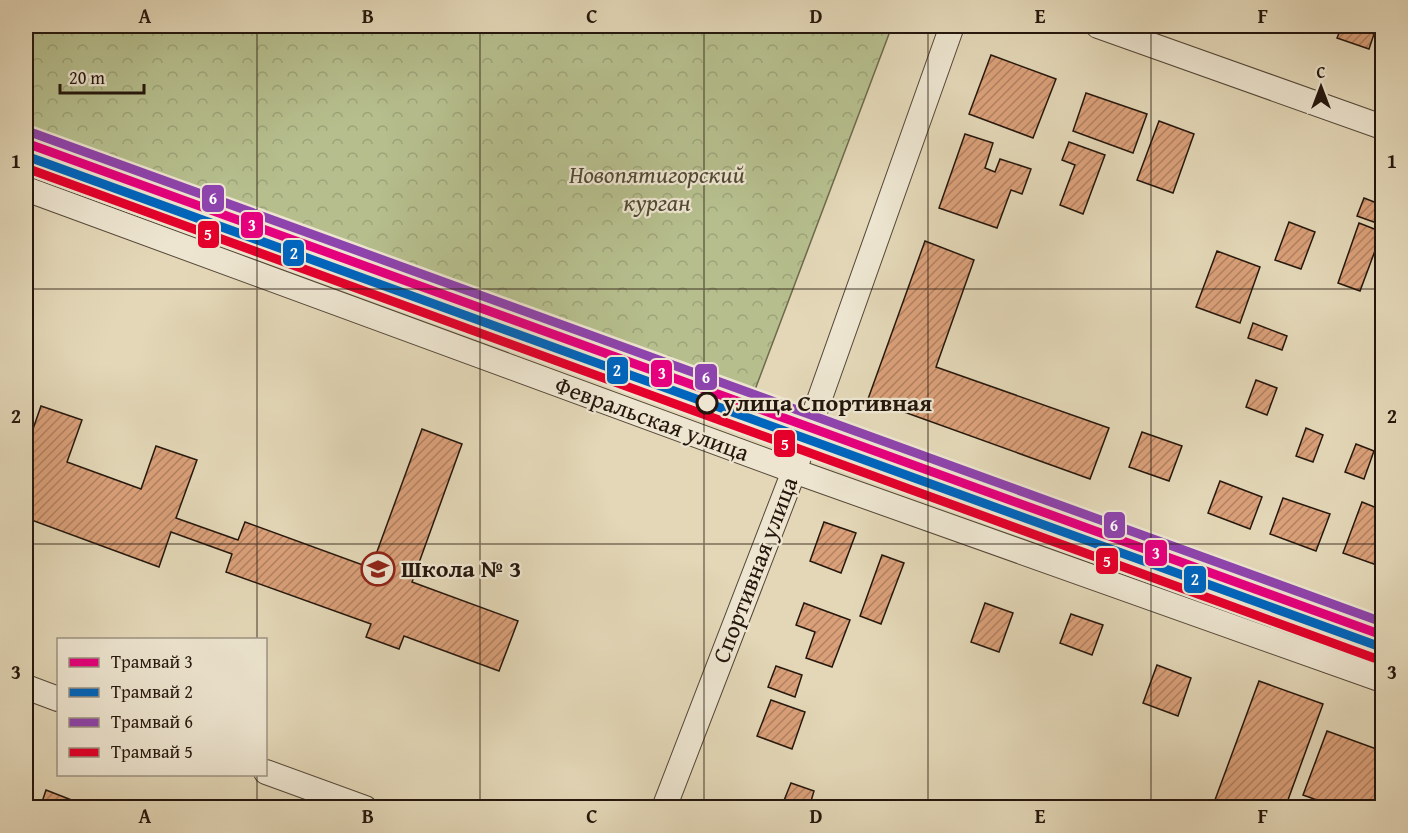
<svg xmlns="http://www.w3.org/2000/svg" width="1408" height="833" font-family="'Gentium Book Plus',serif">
<defs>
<pattern id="park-crowns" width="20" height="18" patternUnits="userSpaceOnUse" patternTransform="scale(1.5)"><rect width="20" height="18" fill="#b6be8d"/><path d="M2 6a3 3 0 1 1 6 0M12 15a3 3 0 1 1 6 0" fill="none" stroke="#9ca378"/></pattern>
<pattern id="building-hatch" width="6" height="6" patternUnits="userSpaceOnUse" patternTransform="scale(1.5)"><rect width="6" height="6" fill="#daa079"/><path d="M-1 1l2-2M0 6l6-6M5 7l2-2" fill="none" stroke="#b18162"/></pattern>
</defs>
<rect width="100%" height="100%" fill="#e3d7b7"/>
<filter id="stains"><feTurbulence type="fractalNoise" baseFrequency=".00333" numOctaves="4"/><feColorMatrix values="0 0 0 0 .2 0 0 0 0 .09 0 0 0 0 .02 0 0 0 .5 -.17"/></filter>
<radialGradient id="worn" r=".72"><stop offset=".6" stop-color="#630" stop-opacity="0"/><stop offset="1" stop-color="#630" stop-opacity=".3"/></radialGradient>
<path fill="url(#park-crowns)" stroke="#6e6a4d" stroke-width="1.5" d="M26 26H892L753 395 26 136Z"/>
<g fill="url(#building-hatch)" stroke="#25170d" stroke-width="1.5">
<path d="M1342 26H1351L1374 34 1369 49 1337 38Z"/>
<path d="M991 55 1056 79 1033 138 969 114Z"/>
<path d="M1086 93 1147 114 1133 153 1073 131Z"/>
<path d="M1159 121 1194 134 1173 193 1137 180Z"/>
<path d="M965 134 993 143 985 168 995 172 1000 159 1031 169 1022 194 1011 190 997 228 939 208Z"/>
<path d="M1069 142 1105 155 1083 214 1060 205 1075 165 1062 160Z"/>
<path d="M1364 198 1382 205V225L1357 216Z"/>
<path d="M1289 222 1315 232 1301 269 1275 260Z"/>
<path d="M1359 223 1382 232 1360 291 1338 283Z"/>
<path d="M925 241 974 260 936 367 1109 428 1090 479 868 399Z"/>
<path d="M1217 251 1260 267 1240 323 1196 307Z"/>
<path d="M1253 323 1287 336 1282 350 1248 338Z"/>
<path d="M1256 380 1277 388 1267 415 1246 407Z"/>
<path d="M41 406 82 420 67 462 141 489 156 446 197 460 176 518 238 540 245 522 371 568 422 429 462 444 412 582 518 621 499 671 404 636 399 649 366 637 371 624 226 572 232 554 171 532 159 567 26 518V449Z"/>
<path d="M1306 428 1323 435 1313 462 1296 456Z"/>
<path d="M1142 432 1182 446 1169 481 1129 467Z"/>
<path d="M1356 444 1374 451 1364 479 1345 472Z"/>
<path d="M1220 481 1262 497 1250 529 1208 513Z"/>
<path d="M1283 498 1330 514 1316 551 1270 534Z"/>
<path d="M1362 502 1382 510V567L1343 553Z"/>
<path d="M824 522 856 533 841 573 810 561Z"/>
<path d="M882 555 904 563 881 624 860 616Z"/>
<path d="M804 603 850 620 832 667 806 658 815 632 796 625Z"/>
<path d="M985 603 1013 613 999 652 971 642Z"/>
<path d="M1071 614 1103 625 1092 655 1060 643Z"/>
<path d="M1157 665 1191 678 1178 716 1143 703Z"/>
<path d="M776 666 802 675 795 697 768 687Z"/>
<path d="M1259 681 1323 704 1285 808H1212Z"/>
<path d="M771 700 805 712 792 749 757 736Z"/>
<path d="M1327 731 1382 751V808H1339L1303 795Z"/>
<path d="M791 783 814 791 809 808H781Z"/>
<path d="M46 790 92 808H40Z"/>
</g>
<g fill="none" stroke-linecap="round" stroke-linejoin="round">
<defs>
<g id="street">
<path d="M1098 26 1382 127"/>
<path d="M26 189 794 471 1382 680"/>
<path d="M26 687 58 699"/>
<path d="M266 772 365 808"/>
<path d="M664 808 794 471 952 26"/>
</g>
</defs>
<use href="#street" stroke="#544738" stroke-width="26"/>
<use href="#street" stroke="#ede5d0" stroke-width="24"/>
<defs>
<path id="tram-1" d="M26 143 1382 635"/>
<path id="tram-2" d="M26 156 1378 646"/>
<path id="tram-3" d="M30 132 1382 622"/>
<path id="tram-4" d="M26 168 1374 658"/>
</defs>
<use href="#tram-1" stroke="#ede5d0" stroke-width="14"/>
<use href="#tram-2" stroke="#ede5d0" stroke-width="14"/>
<use href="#tram-3" stroke="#ede5d0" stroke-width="14"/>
<use href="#tram-4" stroke="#ede5d0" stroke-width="14"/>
<use href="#tram-1" stroke="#e5007d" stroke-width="9"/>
<use href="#tram-2" stroke="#0065bd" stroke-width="9"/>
<use href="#tram-3" stroke="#8e44ad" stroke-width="9"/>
<use href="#tram-4" stroke="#e4002b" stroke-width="9"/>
</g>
<path fill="none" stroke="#25170d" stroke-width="1.5" stroke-opacity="0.55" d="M257 26V640M480 26V808M704 26V808M928 26V808M1151 26V808M26 289H1382M26 544H1382M257 774V808"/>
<defs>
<symbol id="school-ring" viewBox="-11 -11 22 22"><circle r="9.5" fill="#ede5d0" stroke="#8f2418" stroke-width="1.5"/><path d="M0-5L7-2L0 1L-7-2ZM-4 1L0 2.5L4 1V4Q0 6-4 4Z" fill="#8f2418"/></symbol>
</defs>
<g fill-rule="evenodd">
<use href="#school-ring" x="359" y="550" width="38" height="38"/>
</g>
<circle fill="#ede5d0" stroke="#25170d" stroke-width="3" cx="707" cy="403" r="10"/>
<g text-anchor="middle" stroke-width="4.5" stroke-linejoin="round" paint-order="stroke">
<g font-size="24" font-style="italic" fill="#504933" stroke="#ede5d0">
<text x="657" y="183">Новопятигорский<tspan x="657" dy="28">курган</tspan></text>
</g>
<g font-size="24" font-weight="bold" fill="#25170d" stroke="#ede5d0" text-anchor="start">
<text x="723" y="411">улица Спортивная</text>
</g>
<g font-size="24" fill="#25170d" stroke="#ede5d0">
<text transform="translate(652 419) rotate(20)" y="8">Февральская улица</text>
<text transform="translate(755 570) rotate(-69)" y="8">Спортивная улица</text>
</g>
<g font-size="24" font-weight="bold" fill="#25170d" stroke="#ede5d0" text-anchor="start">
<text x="401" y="577">Школа № 3</text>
</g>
</g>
<g stroke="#ede5d0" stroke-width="2">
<rect x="201" y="184" width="24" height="29" rx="6" fill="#8e44ad"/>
<rect x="240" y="211" width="24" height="28" rx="6" fill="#e5007d"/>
<rect x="197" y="220" width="23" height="29" rx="6" fill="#e4002b"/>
<rect x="282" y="239" width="23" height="28" rx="6" fill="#0065bd"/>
<rect x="606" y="356" width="23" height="29" rx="6" fill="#0065bd"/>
<rect x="650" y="359" width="23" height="29" rx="6" fill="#e5007d"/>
<rect x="694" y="363" width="24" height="28" rx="6" fill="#8e44ad"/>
<rect x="773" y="429" width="23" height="29" rx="6" fill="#e4002b"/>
<rect x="1103" y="511" width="23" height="28" rx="6" fill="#8e44ad"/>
<rect x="1144" y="539" width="24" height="28" rx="6" fill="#e5007d"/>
<rect x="1095" y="547" width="24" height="28" rx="6" fill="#e4002b"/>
<rect x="1183" y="565" width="24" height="29" rx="6" fill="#0065bd"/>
</g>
<g font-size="16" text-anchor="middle" font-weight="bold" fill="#fff">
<text x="213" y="204">6</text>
<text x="252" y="231">3</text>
<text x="208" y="240">5</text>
<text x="294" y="259">2</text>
<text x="617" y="376">2</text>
<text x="662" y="379">3</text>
<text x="706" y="383">6</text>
<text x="785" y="450">5</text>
<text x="1114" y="531">6</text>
<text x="1156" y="559">3</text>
<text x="1107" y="567">5</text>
<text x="1195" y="585">2</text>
</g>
<rect width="1408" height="833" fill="none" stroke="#e3d7b7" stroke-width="66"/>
<rect x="57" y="638" width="210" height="138" fill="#ede5d0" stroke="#9d9382" stroke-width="1.5"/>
<rect x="69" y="658" width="30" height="9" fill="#e5007d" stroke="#9d9382" stroke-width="1.5"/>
<text x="111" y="668" font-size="18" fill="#25170d">Трамвай 3</text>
<rect x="69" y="688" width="30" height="9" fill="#0065bd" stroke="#9d9382" stroke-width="1.5"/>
<text x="111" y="698" font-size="18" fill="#25170d">Трамвай 2</text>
<rect x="69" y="718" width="30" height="9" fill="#8e44ad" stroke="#9d9382" stroke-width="1.5"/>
<text x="111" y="728" font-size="18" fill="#25170d">Трамвай 6</text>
<rect x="69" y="748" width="30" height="9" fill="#e4002b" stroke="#9d9382" stroke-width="1.5"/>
<text x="111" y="758" font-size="18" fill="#25170d">Трамвай 5</text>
<g transform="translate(1321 87)" stroke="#ede5d0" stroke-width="4.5" paint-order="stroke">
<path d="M0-4.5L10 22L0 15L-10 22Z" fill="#25170d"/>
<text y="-9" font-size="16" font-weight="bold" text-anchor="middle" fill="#25170d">С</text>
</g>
<path d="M60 84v9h84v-9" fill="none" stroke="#25170d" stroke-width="3"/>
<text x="69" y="84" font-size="18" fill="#25170d" stroke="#ede5d0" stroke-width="4.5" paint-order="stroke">20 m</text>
<rect x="33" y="33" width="1342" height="767" fill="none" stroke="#25170d" stroke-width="2"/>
<g font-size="20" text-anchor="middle" font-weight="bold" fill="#25170d">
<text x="145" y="23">A</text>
<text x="368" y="23">B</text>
<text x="592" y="23">C</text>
<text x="816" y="23">D</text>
<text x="1040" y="23">E</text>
<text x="1263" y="23">F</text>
<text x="16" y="168">1</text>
<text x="1392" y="168">1</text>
<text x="16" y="423">2</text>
<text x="1392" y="423">2</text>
<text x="16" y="679">3</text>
<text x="1392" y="679">3</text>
<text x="145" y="823">A</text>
<text x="368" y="823">B</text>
<text x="592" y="823">C</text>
<text x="816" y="823">D</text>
<text x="1040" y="823">E</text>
<text x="1263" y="823">F</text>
</g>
<rect width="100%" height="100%" filter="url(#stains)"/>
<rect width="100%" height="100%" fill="url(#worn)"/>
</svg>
